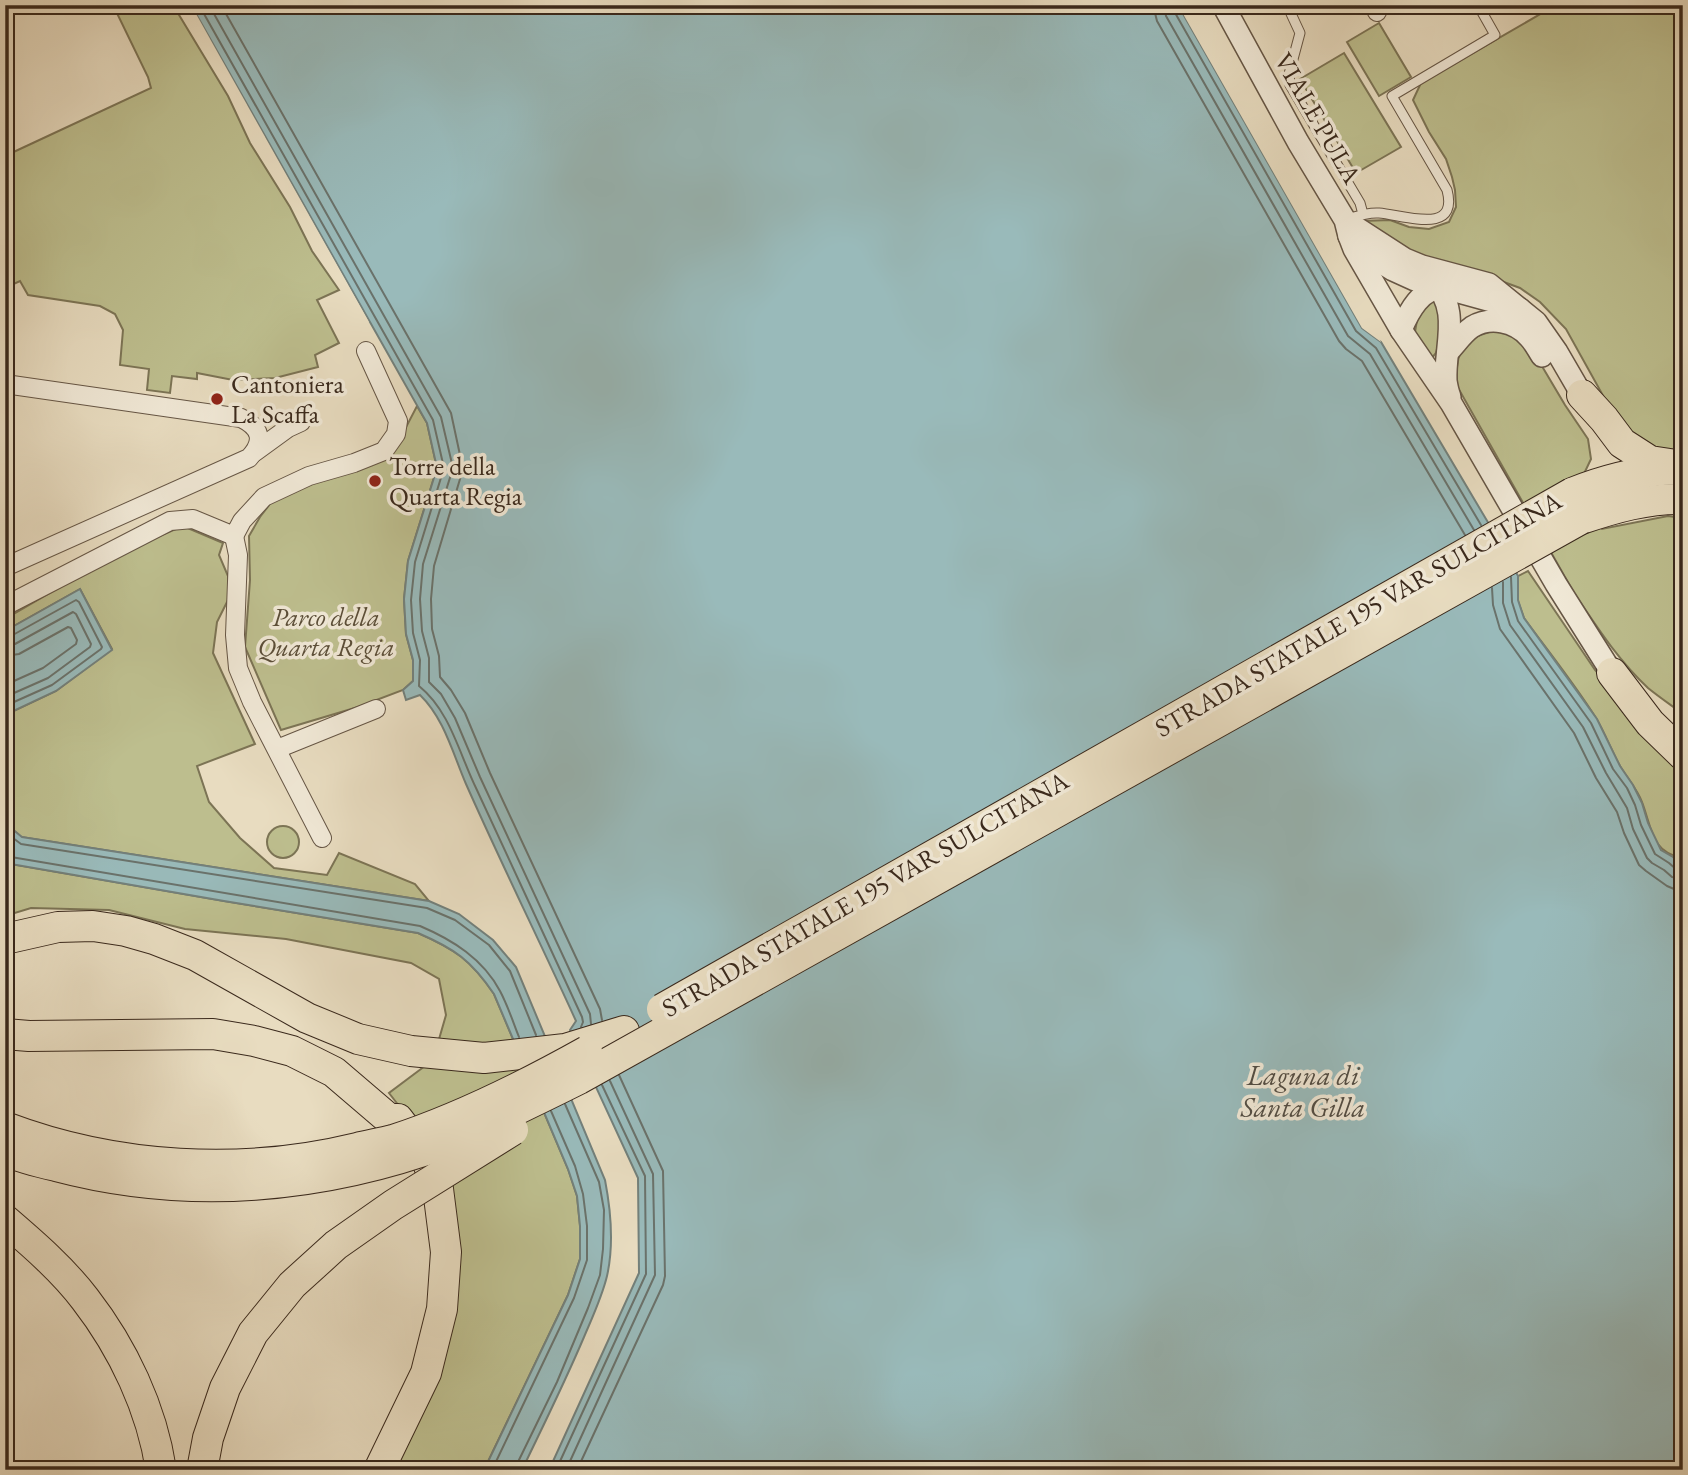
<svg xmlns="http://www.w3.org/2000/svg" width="1688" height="1475" font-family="'EB Garamond',serif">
<rect width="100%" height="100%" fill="#e8dcc0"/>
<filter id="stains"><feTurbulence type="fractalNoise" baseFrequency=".00286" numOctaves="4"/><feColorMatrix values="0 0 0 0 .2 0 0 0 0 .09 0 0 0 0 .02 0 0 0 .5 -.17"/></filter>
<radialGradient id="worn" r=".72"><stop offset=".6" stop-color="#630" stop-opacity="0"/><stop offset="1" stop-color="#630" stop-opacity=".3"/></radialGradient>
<g fill="#bdbe8e" stroke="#7c7455" stroke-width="2">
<path d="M113 5H173L228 96 250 143 290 207 312 251 339 290 317 300 339 343 315 355 318 367 275 378 233 380 197 373V379L172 376 170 393 147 390 149 369 120 365 123 330 115 314 100 306 28 295 20 281 5 288V156L151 88 148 77Z"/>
<path d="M1556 5H1683V460L1639 446 1611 410 1566 329 1540 302 1520 288 1493 278 1412 255 1362 221 1390 220 1409 227 1429 229 1449 222 1456 207 1455 190 1452 177 1446 159 1429 132 1413 100 1421 83Z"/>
<path d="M1379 23 1411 77 1379 96 1347 42Z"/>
<path d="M1344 53 1401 147 1356 173 1300 79Z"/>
<path d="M1436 301 1443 325 1436 353 1431 359 1415 332 1417 320 1427 303Z"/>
<path d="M1501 330 1530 346 1565 405 1588 439 1591 459 1582 478 1577 484 1602 529 1668 516 1683 518V714C1671 705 1659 697 1648 688 1618 660 1597 627 1574 593L1457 386C1454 349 1465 335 1501 330Z"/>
<path d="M417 406 427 423 437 468 408 561 404 599 406 634 413 660V681L403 690 358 707 281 730 245 647 250 580 249 536 260 517 273 500 285 491 379 459 389 460Z"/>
<path d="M183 526 223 543 219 555 228 576 230 596 217 622 213 653 255 744 197 766 209 802 240 838 274 868 327 875 339 853 415 884 429 901 21 837 5 823V715L56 691 112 649 80 589 5 631V619C63 585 121 551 183 526Z"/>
<path d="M1528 571 1595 670 1637 718 1683 766V858C1651 853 1652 828 1642 802 1637 789 1627 778 1620 766 1611 750 1605 733 1596 718 1574 683 1548 651 1524 618L1518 601V576Z"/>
<circle cx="283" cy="842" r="16"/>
<path d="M5 863 224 901 418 933C455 949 471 960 494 994L568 1169 577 1196 580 1226V1259L568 1295 484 1470H391L438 1372V1156L389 1093 433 1060 446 1015 439 979 411 963 286 939 185 929 109 910 31 908 5 916Z"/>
</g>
<g fill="#99baba" stroke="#73807b" stroke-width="2">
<path d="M191 5H1178L1362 328 1381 342 1502 546 1518 576V600L1524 618 1597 719 1620 766 1633 785 1642 803 1648 823 1661 850 1673 857 1683 866V1470H549L639 1273 638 1178 595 1085 588 1060 570 1030 576 1021C540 942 501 863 466 784 453 754 444 718 420 695L406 700 403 690 413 681V660L406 634 404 599 408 561 437 468 427 423Z"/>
<path d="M80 589 112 650 56 691 5 715V631Z"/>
<path d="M5 823 22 837 429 901 459 914 493 940 516 967 605 1180C611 1211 614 1245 607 1276 602 1297 592 1318 584 1337 565 1382 543 1426 522 1470H484L568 1295 580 1259V1226L577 1196 568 1169 494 994C471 960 455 949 418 933L224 901 5 863Z"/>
</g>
<g fill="#e8dcc0">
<path d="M187 5H191L369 322 365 321Z"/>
<path d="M1178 5H1182L1365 326 1378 335 1381 342 1362 328Z"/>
</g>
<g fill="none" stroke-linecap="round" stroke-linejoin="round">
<g stroke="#6a726b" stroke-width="2">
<path d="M199 5 433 420 444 468 415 562 411 600 413 633 420 660 419 686C450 711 459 753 476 788 511 864 547 941 582 1017L583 1022 581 1027"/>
<path d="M209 5 441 417 453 468 423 564 420 599 422 631 429 658V682L441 694 455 718 480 777 590 1014 591 1024"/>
<path d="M221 5 451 413 463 469 434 566 431 599 432 629 439 656 440 677 451 690 465 713 490 773 600 1009 602 1020"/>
<path d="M1153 5 1157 21 1339 341 1346 349 1362 361 1465 535"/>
<path d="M1164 5 1166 16 1348 336 1370 354 1474 530"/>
<path d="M1173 5 1174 11 1356 331 1376 348 1481 525"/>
<path d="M1511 577 1512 602 1518 621 1591 723 1613 769 1627 788 1635 805 1641 825 1655 854 1669 863 1677 870 1683 871"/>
<path d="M1503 582V603L1510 625 1583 727 1606 773 1627 808 1633 829 1647 858 1652 863 1664 870 1672 877 1683 879"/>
<path d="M1492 588 1493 605 1500 629 1574 733 1596 778 1617 812 1624 833 1639 865 1646 871 1667 886 1674 889 1683 890"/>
<path d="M5 637 11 636 76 600 79 602 102 647 101 649 52 685 5 706"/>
<path d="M5 646 15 644 73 612 76 614 91 644 90 647 48 678 5 697"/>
<path d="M5 656 19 654 68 627 71 628 77 640 76 644 43 668 5 685"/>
<path d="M5 832 21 844 427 908 455 920 489 945 510 971 536 1035"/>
<path d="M5 856 420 926C453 940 483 959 500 991 508 1006 513 1022 519 1037"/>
<path d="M492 1470 574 1298 587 1260V1226L583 1194 575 1166 551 1111"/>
<path d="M516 1470 517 1464 557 1382 588 1308 600 1275 603 1249 604 1210 599 1182 565 1104"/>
<path d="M556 1470 646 1274 645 1176 602 1085"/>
<path d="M566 1470 655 1275 653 1174 610 1081"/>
<path d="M577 1470 663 1285 665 1276 663 1171 619 1075"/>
</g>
<defs>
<g id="service">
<path d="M1287 5 1300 33 1289 74 1290 85 1360 203 1363 214"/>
<path d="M1347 219C1357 216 1368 212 1379 213 1404 215 1459 236 1447 190L1392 96 1495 35 1478 5"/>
</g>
<g id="minor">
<path d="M1374 5 1377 12"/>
<path d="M5 384 241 418C261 428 265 441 249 458L5 567"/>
<path d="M255 452 288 428 301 422"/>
<path d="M234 536 238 555 235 635 238 668 252 702 322 838"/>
<path d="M5 606 170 521 193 519 234 536 242 521 264 497 309 476 354 463 384 451 396 434 398 421 366 351"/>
<path d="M277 749 376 709"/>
</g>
<g id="tertiary">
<path d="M1223 5 1298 142 1345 220 1349 236 1374 258 1393 270 1415 280 1520 309"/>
<path d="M1354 226 1405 259 1422 266 1489 284 1536 322 1557 352 1582 395"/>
<path d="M1349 236 1354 249 1401 330 1451 403 1556 584 1612 673"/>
<path d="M1432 282C1462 307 1444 348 1446 381 1447 387 1448 392 1450 397"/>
<path d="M1401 330C1409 311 1421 288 1444 287"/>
<path d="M1448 352C1456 344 1462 334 1472 327 1490 316 1515 321 1529 337 1534 342 1538 350 1542 356"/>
</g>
<g id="trunk">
<path d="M1582 395 1604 419 1622 443 1650 461 1683 466"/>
<path d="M1572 493C1604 480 1637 472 1672 469"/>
<path d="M1581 519C1614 508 1648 498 1683 499"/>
<path d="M1612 673 1650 723 1683 755"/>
<path d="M5 939 58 927 93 926 126 931 154 939 195 955 307 1018 358 1039 411 1051 484 1058 565 1049 624 1031"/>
<path d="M5 1034 29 1036 213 1034 254 1041 292 1051 334 1072 389 1119H398L424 1153 438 1189 446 1252 442 1309 426 1373 379 1470"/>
<path d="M5 1220C33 1244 63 1270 85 1299 123 1348 152 1409 161 1470"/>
</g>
</defs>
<use href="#service" stroke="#665645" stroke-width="11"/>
<use href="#minor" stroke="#665645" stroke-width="20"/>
<use href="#tertiary" stroke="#665645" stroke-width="24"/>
<use href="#trunk" stroke="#3a291c" stroke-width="32"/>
<use href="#service" stroke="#f0e8d6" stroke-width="9"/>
<use href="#minor" stroke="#f0e8d6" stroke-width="18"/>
<use href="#tertiary" stroke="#f0e8d6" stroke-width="21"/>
<use href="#trunk" stroke="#e8dcc0" stroke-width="30"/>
<defs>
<g id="trunk-bridge">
<path d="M662 1009 1572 493"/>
<path d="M5 1127C116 1169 242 1176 357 1148 369 1145 382 1143 393 1140 458 1119 528 1084 587 1051"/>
<path d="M5 1151C22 1158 39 1162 56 1166 188 1201 323 1189 449 1142 464 1136 479 1128 493 1121 522 1107 551 1093 579 1079L1581 519"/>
<path d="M202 1470 208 1438 225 1388 253 1333 292 1285 336 1245 393 1205 513 1130"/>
</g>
</defs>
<use href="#trunk-bridge" stroke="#3a291c" stroke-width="32" stroke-linecap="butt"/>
<use href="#trunk-bridge" stroke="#e8dcc0" stroke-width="30"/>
</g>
<g fill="#8f2418" stroke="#f0e8d6" stroke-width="2.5">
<circle cx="217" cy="399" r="7"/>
<circle cx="375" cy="481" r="7"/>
</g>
<g text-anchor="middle" stroke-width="7" stroke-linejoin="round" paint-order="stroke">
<g font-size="26" fill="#3a291c" stroke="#f0e8d6">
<text transform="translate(1318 118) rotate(60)" y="9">VIALE PULA</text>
<text transform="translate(1358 614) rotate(-30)" y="9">STRADA STATALE 195 VAR SULCITANA</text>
<text transform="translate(865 894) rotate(-30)" y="9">STRADA STATALE 195 VAR SULCITANA</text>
</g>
<g font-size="26" fill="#3a291c" stroke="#f0e8d6" text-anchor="start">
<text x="231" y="393">Cantoniera<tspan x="231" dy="30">La Scaffa</tspan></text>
<text x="389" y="475">Torre della<tspan x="389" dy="30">Quarta Regia</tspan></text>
</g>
<g font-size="26" font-style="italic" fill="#5b4e38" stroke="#f0e8d6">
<text x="326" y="626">Parco della<tspan x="326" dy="30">Quarta Regia</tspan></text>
</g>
<g font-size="28" font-style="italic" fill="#524d44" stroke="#f0e8d6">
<text x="1303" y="1085">Laguna di<tspan x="1303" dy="32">Santa Gilla</tspan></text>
</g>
</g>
<rect width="1688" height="1475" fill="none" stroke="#e8dcc0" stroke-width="28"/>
<rect x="7" y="7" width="1674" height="1461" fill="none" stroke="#3a291c" stroke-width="3.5"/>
<rect x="14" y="14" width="1660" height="1447" fill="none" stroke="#3a291c" stroke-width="2"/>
<rect width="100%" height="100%" filter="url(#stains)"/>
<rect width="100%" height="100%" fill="url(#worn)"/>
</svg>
